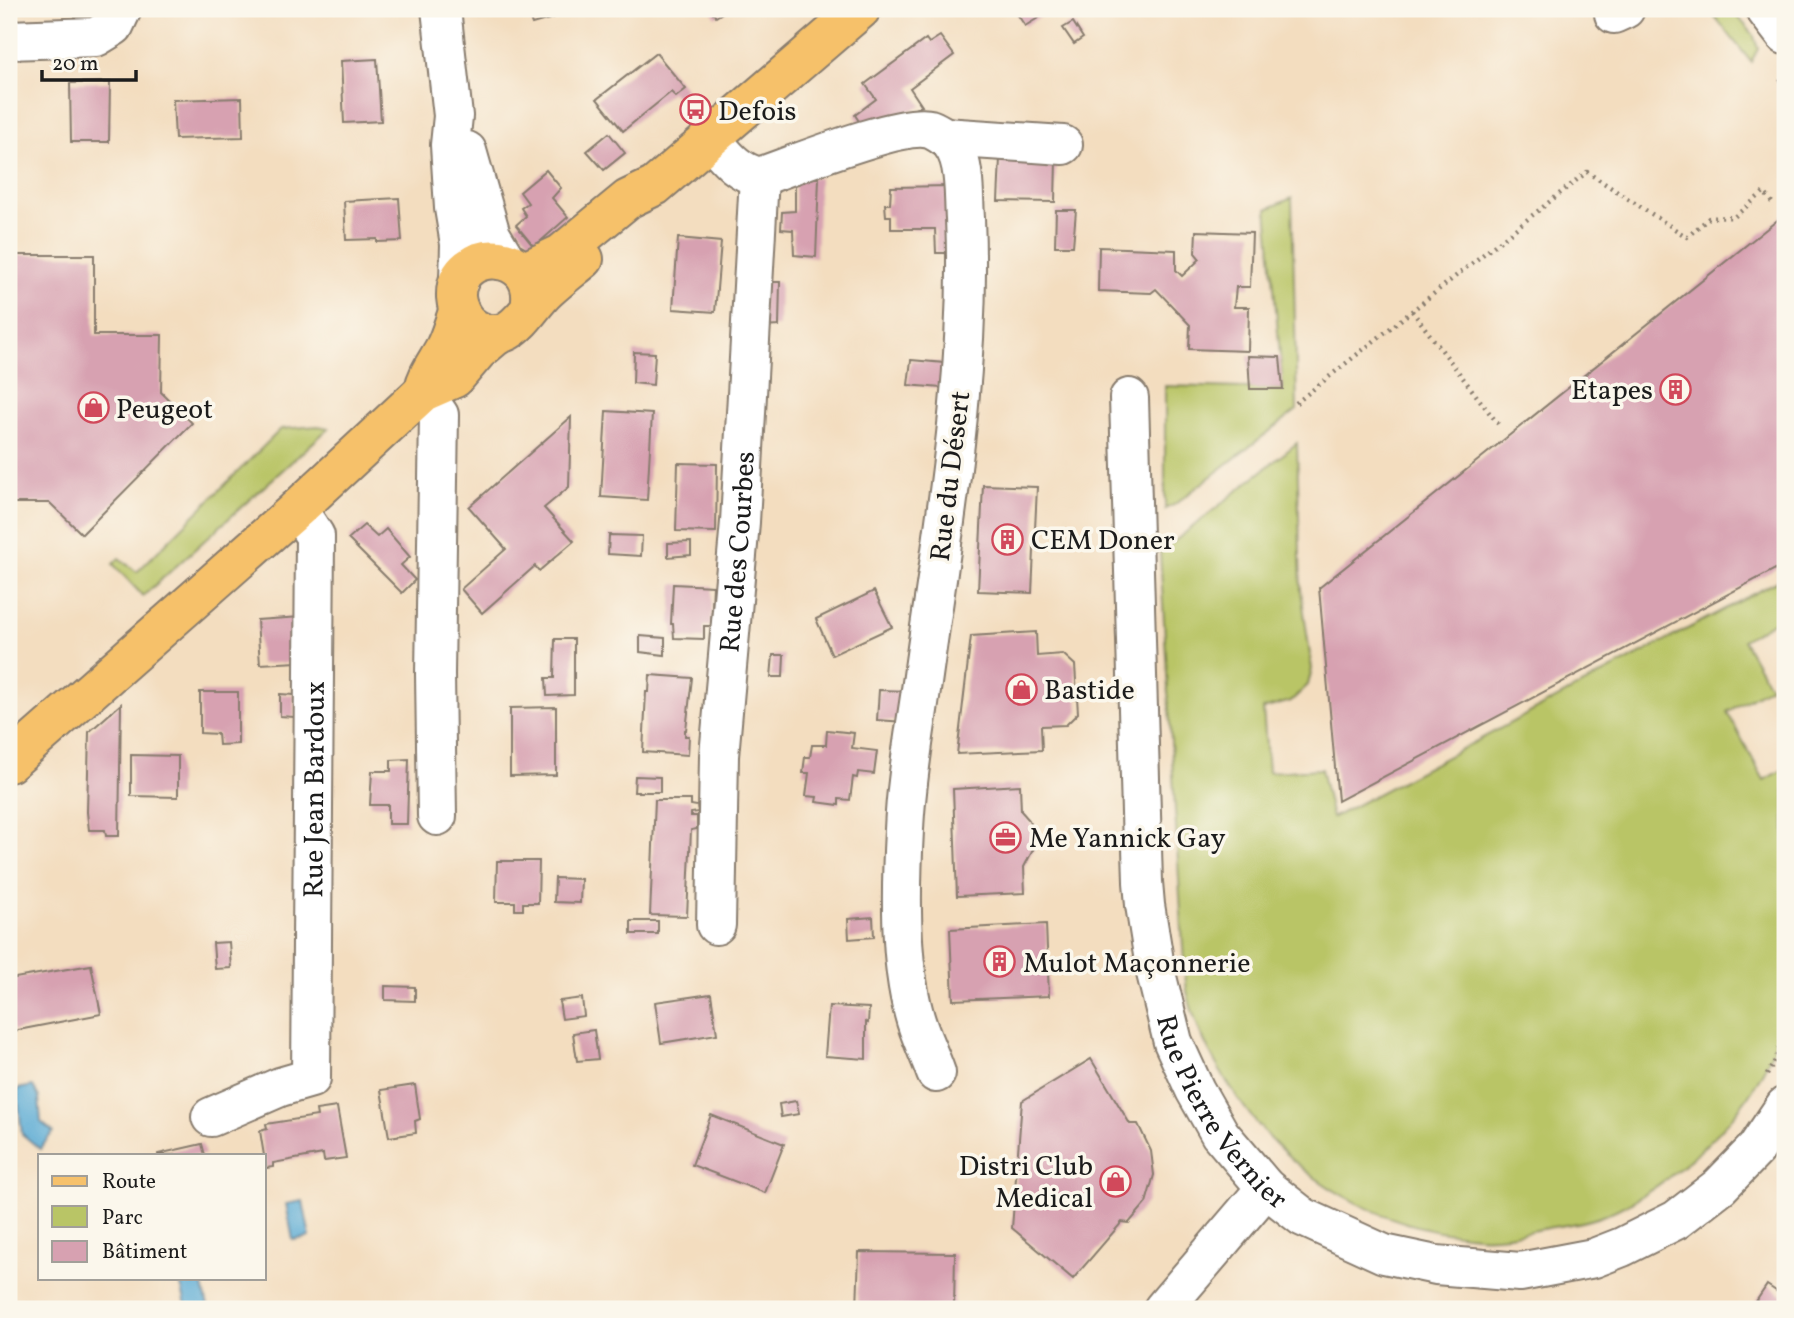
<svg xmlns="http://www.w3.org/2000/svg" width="1794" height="1318" font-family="Vollkorn,serif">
<rect width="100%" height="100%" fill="#fbf7ec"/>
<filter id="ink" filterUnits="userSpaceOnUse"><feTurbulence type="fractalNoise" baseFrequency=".0143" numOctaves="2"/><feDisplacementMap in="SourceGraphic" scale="14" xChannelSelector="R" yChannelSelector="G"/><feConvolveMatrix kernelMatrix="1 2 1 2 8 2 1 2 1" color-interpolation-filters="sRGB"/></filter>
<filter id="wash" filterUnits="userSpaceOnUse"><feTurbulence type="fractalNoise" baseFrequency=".00686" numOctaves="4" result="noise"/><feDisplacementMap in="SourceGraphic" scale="28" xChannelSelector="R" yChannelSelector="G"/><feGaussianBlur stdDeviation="1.57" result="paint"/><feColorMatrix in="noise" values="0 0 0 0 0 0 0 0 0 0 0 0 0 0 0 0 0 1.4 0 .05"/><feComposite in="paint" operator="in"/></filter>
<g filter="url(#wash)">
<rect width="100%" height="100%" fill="#f3ddbf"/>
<g fill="#b9c566" stroke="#6a7041" stroke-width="2">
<path d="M1709 9H1731L1753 34 1758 49 1751 62Z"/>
<path d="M1292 198 1297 410 1174 505 1165 509V386L1283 389 1267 209Z"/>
<path d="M318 426 329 428 143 596 113 564 119 558 137 572 281 429Z"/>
<path d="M1297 443 1301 591 1312 669 1308 685 1291 701 1263 709 1268 772 1321 769 1332 818 1785 577V615L1743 640 1770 687 1727 712 1764 780 1785 769C1785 819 1785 869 1785 919 1785 960 1788 1000 1776 1040 1762 1085 1729 1125 1694 1156 1668 1180 1639 1200 1607 1214 1587 1223 1563 1225 1542 1229 1521 1233 1497 1238 1476 1236 1378 1228 1295 1180 1239 1100 1216 1067 1195 1030 1187 991 1185 976 1184 961 1183 947L1160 553Z"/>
</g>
<g fill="#5aaad4" stroke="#3b6378" stroke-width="2">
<path d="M33 1086 39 1097 41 1122 53 1132 40 1149 22 1134 17 1089Z"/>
<path d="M303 1201 310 1237 293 1240 286 1204Z"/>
<path d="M179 1278H201L208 1306 187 1309Z"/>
</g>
<g id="blocks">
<g fill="#d7a1b1">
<path d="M551 9 553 18 532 24 528 14Z"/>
<path d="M710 9H728L716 17Z"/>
<path d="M1014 9H1053L1025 26Z"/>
<path d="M1073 22 1083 38 1074 44 1063 28Z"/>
<path d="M940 36 954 55 910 88 922 106 864 129 855 115 876 99 865 84 926 39 929 43Z"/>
<path d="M656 53 686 89 676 97 671 92 623 131 597 99Z"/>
<path d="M377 59 381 121 344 123 341 61Z"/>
<path d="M110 82 109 142H71L70 83Z"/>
<path d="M242 98 243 137 175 139 173 100Z"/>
<path d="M609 133 625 153 604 170 587 151Z"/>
<path d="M1000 158 1056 160 1055 202 998 201Z"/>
<path d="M546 170 561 188 552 198 568 217 534 247 516 225 526 216 521 208 528 203 520 192Z"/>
<path d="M795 178H819L816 257 794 255 793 230 781 229 782 212 795 211Z"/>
<path d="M950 186V253H936L935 229H891V216H886L885 204H890L891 187Z"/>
<path d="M399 198 402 241 377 242V239L346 240 344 201Z"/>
<path d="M1056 210H1076L1073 246H1055Z"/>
<path d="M1785 214V564L1338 801 1319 588Z"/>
<path d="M1196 231 1252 233 1250 287H1236L1234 307H1249L1248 351 1189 349 1190 325 1156 289 1151 293 1098 291 1099 247 1176 250V270L1182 276 1200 259 1195 253Z"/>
<path d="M678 238 721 242 715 312 673 309Z"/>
<path d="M9 255H94V335H162L161 392 192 423 82 534 50 503H9Z"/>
<path d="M764 282H780L779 326 762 327Z"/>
<path d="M634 352 655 353 653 385 633 383Z"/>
<path d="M1248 356 1280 357 1283 389H1250Z"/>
<path d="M911 360 944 363 941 388 908 385Z"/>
<path d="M606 411 652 414 647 500 601 497Z"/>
<path d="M571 417 569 487 544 508 574 541 539 571 535 566 482 613 461 589 506 549 469 507Z"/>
<path d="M678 463 717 464 716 532 676 531Z"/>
<path d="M983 485 1037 487 1032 593 978 591Z"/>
<path d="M364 525 377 537 386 529 410 557 401 565 415 580 402 593 348 539Z"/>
<path d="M609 535 642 536 641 556 608 554Z"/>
<path d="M691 542V555L668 557V543Z"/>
<path d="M673 584 713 586 711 626H704V639L674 638 673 624H671Z"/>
<path d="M874 591 892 627 832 655 816 619Z"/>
<path d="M301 617 298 662 260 664 257 620Z"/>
<path d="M1036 632 1037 656 1063 654 1075 665 1078 713 1066 725 1041 726 1042 750 957 754 971 636Z"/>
<path d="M640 636 665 638V655L640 652Z"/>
<path d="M555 639H574V695L547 696 546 678H554Z"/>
<path d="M773 655H784L783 677H771Z"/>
<path d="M650 675 692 678 686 730H685V736H689L688 755 643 752 646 692H649Z"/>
<path d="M879 690 907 691 905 722 877 720Z"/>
<path d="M200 692H238V744L219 745 218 734 200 733Z"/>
<path d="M280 694 294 695V717L280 716Z"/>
<path d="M121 704 119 836H106L105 830H89L87 812 89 732Z"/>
<path d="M556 707V775L510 776V708Z"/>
<path d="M827 730 854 733 852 748 877 751 874 774 858 772 857 778 853 777 850 800 839 799V805L816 802 817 797 806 796 809 773H803L805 757H810L812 745H826Z"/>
<path d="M131 755 178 756V797L131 796Z"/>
<path d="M409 759 407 824H388V805H370L372 771H391V760Z"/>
<path d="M635 776 660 777V792H634Z"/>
<path d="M1020 785 1021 811 1029 820 1034 836V848L1024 867 1025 893 957 896 953 789Z"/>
<path d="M655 800H691V805L697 806 698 812 691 813V816H697V829L691 830 687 916 650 915Z"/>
<path d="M497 861H539L538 903H523V910H515V902H496Z"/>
<path d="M555 878 581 879 580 903 554 902Z"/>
<path d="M873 917 874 937 849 939 848 919Z"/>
<rect x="631" y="921" width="27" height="13"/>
<path d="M1046 924 1049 996 953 1000 950 929Z"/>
<path d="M229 942 231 968 215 969 213 943Z"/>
<path d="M91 965 101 1014 13 1031 9 1005V979Z"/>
<path d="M385 986 415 987V1001L385 1000Z"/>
<path d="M711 994 717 1034 661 1043 655 1002Z"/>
<path d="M582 998 584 1016 562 1019 559 1001Z"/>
<path d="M829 1006 869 1008 868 1023 866 1022V1059L825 1056Z"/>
<path d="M594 1030 598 1059 577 1061 573 1033Z"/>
<path d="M1091 1059 1130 1124H1138L1151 1151 1154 1175 1146 1203 1129 1223 1122 1222 1073 1279 1012 1228 1022 1101Z"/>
<path d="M415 1085 420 1119 415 1121 416 1133 389 1137 381 1090Z"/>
<path d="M796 1101 799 1114 781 1117 779 1104Z"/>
<path d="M337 1107 346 1158 324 1161 323 1154 273 1163V1167L266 1168 260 1131 267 1129 266 1124 317 1116 316 1110Z"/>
<path d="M711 1115 784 1144 765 1193 692 1165Z"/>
<path d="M202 1144 205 1155H158V1154Z"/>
<path d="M859 1252 955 1253 954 1309H857Z"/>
<path d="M1767 1285 1785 1297V1309H1751Z"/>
</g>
</g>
</g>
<g filter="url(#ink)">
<use href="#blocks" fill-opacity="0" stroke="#887c6e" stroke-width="2"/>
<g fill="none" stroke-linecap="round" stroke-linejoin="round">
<defs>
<g id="minor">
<path d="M441 9 453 116 450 145 454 208 460 244 459 281"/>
<path d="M1765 9 1785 35"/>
<path d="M1614 14 1625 9"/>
<path d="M9 40 96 37 114 26 122 9"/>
<path d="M944 137 1063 145"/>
<path d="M711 139C726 156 736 171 759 177 791 166 902 121 930 129 934 130 941 135 945 137 967 154 963 193 965 218 972 372 944 525 923 676 916 727 906 779 904 830 901 886 899 960 914 1014 919 1034 929 1053 936 1073"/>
<path d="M467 151 491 235 506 260"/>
<path d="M423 392 439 415 435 674 437 816"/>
<path id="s1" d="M1129 398 1143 882 1145 905 1156 973 1173 1042 1195 1090 1220 1134 1266 1188 1303 1217 1384 1254 1436 1265 1520 1272 1594 1258 1622 1247 1676 1220 1720 1186 1756 1149 1785 1106"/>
<path id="s2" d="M716 925 719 756 740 522 759 177"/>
<path id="s3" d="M211 1117 280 1087 311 1078 315 536 297 509"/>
<path d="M1163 1309 1266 1188"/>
</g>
<g id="major">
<path d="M523 272 561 254 628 199 655 186 861 9"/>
<path d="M530 308C542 247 454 244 456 297 457 310 463 321 474 328 511 350 526 309 547 290 559 279 572 269 584 259"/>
<path d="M423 392C428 372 436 364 445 347 451 335 454 322 459 309"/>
<path d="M9 763 297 509 423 392 455 378 478 351 498 334"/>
</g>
</defs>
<use href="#minor" stroke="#887c6e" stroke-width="42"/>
<use href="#major" stroke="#887c6e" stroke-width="42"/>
<g stroke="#887c6e" stroke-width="4.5" stroke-dasharray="2 5" stroke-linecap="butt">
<path d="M1780 79 1785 86"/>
<path d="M1412 311 1498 424"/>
<path d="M1296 403 1587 172 1687 237 1709 218 1734 217 1764 192 1774 205"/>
<path d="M1785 815 1779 818 1785 843"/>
<path d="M1767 1075 1776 1059 1785 1027"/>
</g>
<use href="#minor" stroke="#fff" stroke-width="38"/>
<use href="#major" stroke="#f6c16b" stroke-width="38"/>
</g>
</g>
<defs>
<symbol id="bus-ring" viewBox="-11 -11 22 22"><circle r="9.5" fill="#fbf7ec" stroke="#d1495b" stroke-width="1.5"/><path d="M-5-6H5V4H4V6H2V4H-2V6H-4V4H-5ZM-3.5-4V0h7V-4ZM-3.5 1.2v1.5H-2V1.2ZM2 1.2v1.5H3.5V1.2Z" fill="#d1495b"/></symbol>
<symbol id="building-ring" viewBox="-11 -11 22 22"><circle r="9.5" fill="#fbf7ec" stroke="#d1495b" stroke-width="1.5"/><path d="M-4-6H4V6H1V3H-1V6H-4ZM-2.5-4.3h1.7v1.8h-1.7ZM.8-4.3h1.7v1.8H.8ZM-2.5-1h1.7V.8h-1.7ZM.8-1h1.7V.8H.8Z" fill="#d1495b"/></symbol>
<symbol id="shop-ring" viewBox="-11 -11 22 22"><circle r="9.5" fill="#fbf7ec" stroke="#d1495b" stroke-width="1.5"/><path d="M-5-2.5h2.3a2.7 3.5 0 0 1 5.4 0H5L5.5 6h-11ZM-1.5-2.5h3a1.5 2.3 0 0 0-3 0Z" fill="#d1495b"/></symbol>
<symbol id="office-ring" viewBox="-11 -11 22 22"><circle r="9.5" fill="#fbf7ec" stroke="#d1495b" stroke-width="1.5"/><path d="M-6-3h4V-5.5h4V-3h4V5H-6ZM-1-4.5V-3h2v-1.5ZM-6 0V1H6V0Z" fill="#d1495b"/></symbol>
</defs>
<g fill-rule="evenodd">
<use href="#bus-ring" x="678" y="92" width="35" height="35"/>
<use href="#building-ring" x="1658" y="372" width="35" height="35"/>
<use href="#shop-ring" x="76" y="390" width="35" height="35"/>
<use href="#building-ring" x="990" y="522" width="35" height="35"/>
<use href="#shop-ring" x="1004" y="672" width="35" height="35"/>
<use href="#office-ring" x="988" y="820" width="35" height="35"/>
<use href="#building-ring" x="982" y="944" width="35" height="35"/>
<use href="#shop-ring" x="1098" y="1164" width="35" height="35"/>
</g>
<g text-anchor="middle" stroke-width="7" stroke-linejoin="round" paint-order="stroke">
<g font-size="28" fill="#1c1c1c" stroke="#fbf7ec" text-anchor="start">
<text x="718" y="120">Defois</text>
<text x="1653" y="399" text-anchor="end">Etapes</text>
<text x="116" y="418">Peugeot</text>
<text x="1031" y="549">CEM Doner</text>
<text x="1044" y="699">Bastide</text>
<text x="1029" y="847">Me Yannick Gay</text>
<text x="1023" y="972">Mulot Maçonnerie</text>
<text x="1093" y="1175" text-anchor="end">Distri Club<tspan x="1093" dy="32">Medical</tspan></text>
</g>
<g font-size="28" fill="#1c1c1c" stroke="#fbf7ec">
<text transform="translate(949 476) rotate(-83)" y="10">Rue du Désert</text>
<text dy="10" stroke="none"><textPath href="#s2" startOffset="374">Rue des Courbes</textPath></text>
<text dy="10" stroke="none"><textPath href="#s3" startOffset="396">Rue Jean Bardoux</textPath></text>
<text dy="10" stroke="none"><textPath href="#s1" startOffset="732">Rue Pierre Vernier</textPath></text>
</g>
</g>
<rect width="1794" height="1318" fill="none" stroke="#fbf7ec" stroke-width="35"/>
<rect x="38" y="1154" width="228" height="126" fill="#fbf7ec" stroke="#a29f99" stroke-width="2"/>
<rect x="52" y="1176" width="35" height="10" fill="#f6c16b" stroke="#a29f99" stroke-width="2"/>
<text x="102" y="1188" font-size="21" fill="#1c1c1c">Route</text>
<rect x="52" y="1206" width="35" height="21" fill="#b9c566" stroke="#a29f99" stroke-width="2"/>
<text x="102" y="1224" font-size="21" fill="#1c1c1c">Parc</text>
<rect x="52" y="1241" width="35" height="21" fill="#d7a1b1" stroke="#a29f99" stroke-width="2"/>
<text x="102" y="1258" font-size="21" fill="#1c1c1c">Bâtiment</text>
<path d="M42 70v10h94v-10" fill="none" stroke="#1c1c1c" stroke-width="3.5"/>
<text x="52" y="70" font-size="21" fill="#1c1c1c" stroke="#fbf7ec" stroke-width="5" paint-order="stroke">20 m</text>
</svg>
